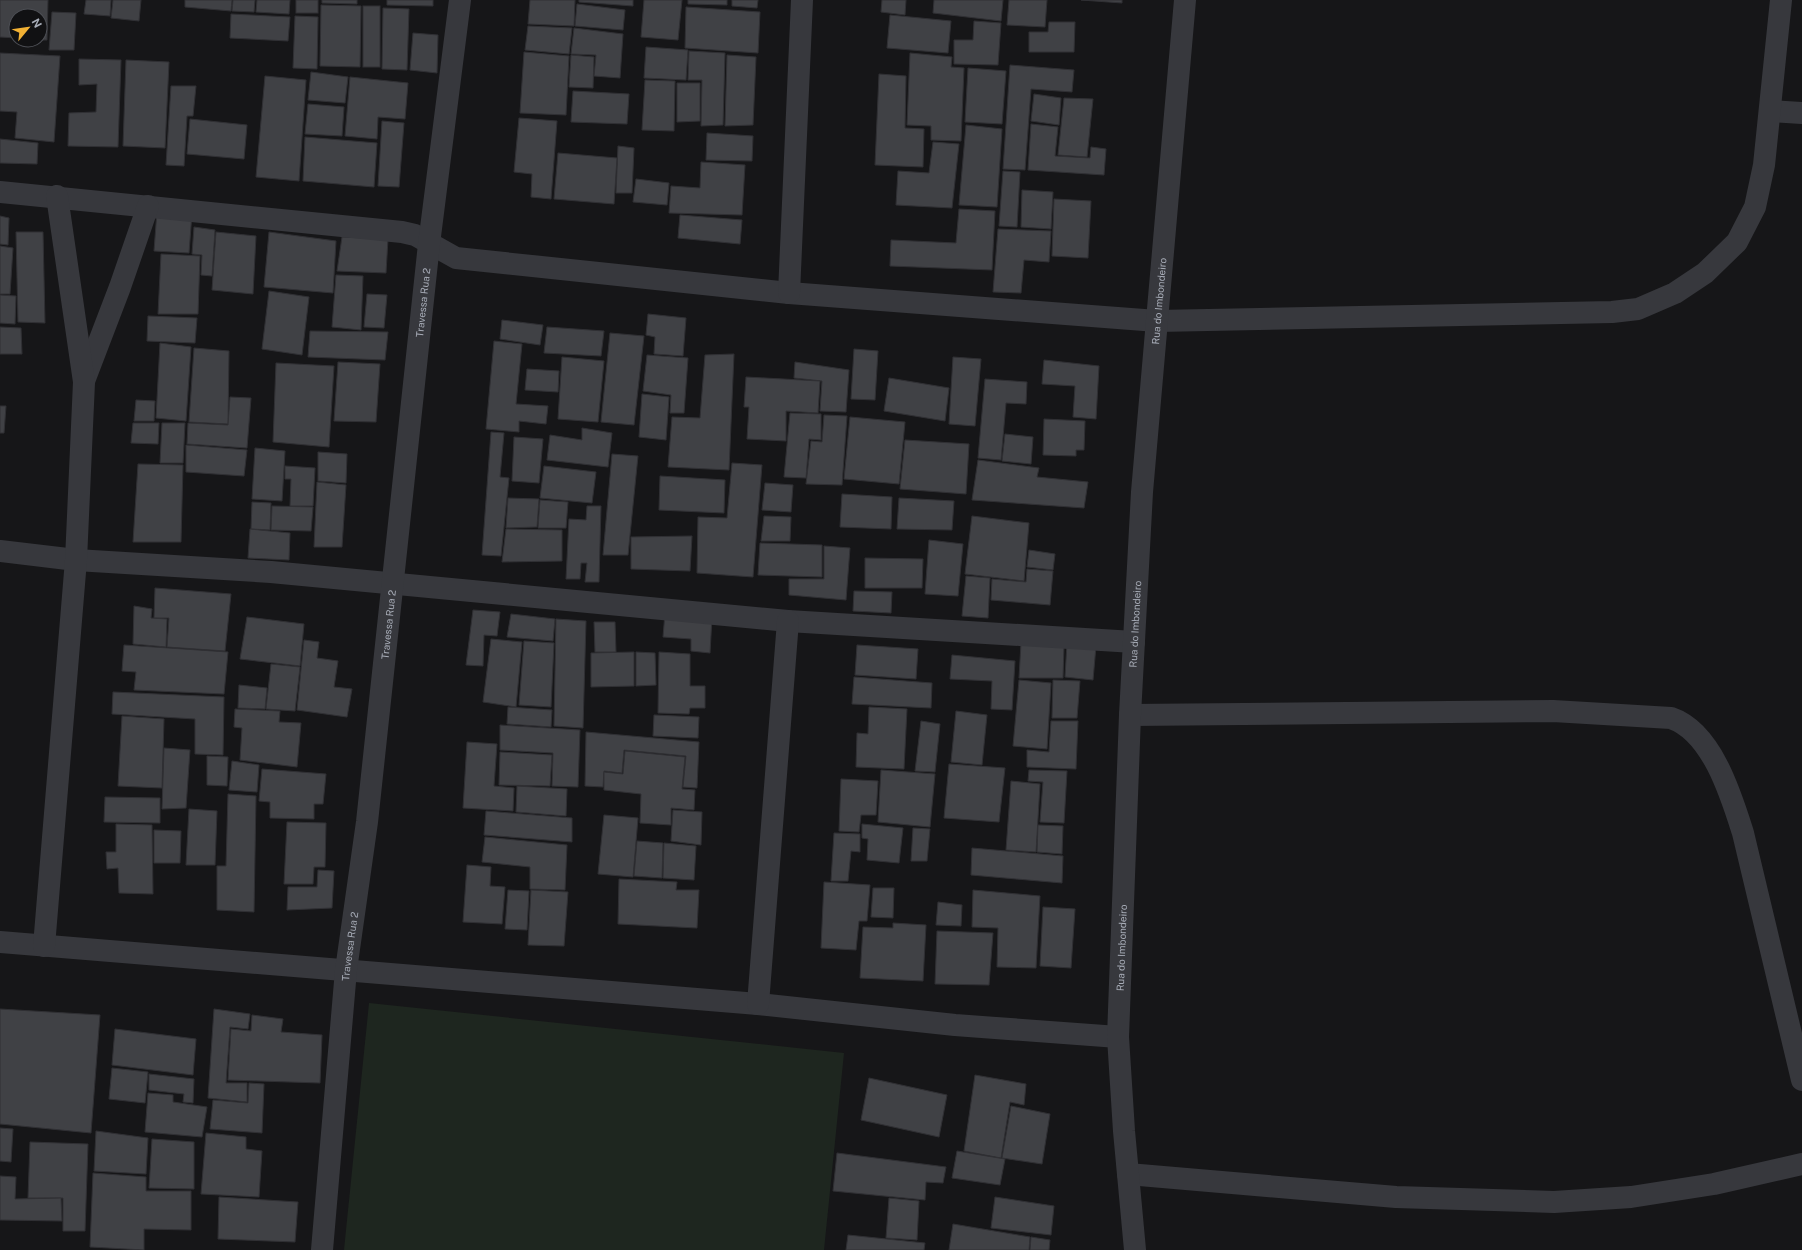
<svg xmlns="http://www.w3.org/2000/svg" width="1802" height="1250" font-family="'Public Sans',sans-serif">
<rect width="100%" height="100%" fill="#161618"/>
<path fill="#1e261f" d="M369 1003 844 1053 824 1250H344Z"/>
<g fill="#404145" stroke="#303034">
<path d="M0 0H48L47 40H40V16H16V38L0 37Z"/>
<path d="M86 0H111L110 16 84 14Z"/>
<path d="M113 0H141L139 21 111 18Z"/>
<path d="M185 0H232L231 11 185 7Z"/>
<path d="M233 0H255L254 12 232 11Z"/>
<path d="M257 0H290L289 14 256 12Z"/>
<rect x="296" y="0" width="22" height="13"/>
<path d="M322 0H357V4L322 3Z"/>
<path d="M387 0H433V6L387 5Z"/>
<path d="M530 0H575L574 26 528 24Z"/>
<path d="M579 0H633V6L579 2Z"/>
<path d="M644 0H682L678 40 641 37Z"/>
<path d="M688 0H727V5L688 4Z"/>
<path d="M732 0H758L757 8 732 6Z"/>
<path d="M882 0H906L905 15 881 12Z"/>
<path d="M934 0H1003L1001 21 933 13Z"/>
<path d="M1009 0H1047L1045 27 1007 25Z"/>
<path d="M1081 0H1122V3Z"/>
<path d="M577 4 625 10 623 30 575 26Z"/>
<path d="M321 5 361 6 360 67 320 66Z"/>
<rect x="363" y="6" width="17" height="61"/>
<path d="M686 7 760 12 758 53 685 48Z"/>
<path d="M383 8 409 9 407 70 382 69Z"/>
<path d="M52 12 76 13 74 50H49Z"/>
<path d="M231 14 290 17 288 41 230 38Z"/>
<path d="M890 15 951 21 948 53 887 48Z"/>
<path d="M295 16 318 17 317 69 293 68Z"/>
<path d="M974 21 1001 23 998 65 954 64V40H973Z"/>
<path d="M1049 22H1075L1074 52H1029V32H1048Z"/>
<path d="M528 26 572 28 569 54 525 50Z"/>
<path d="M574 28 623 34 620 78 594 76 596 55 571 54Z"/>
<path d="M413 33 438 35 437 73 410 70Z"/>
<path d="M646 47 688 50 686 80 644 78Z"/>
<path d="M689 51 725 53 723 125 701 126 702 80H688Z"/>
<path d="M524 52 569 56 566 115 520 113Z"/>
<path d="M0 53 60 56 54 142 15 138 17 112 0 111Z"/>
<path d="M910 53 952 57 951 67 964 68 961 141 931 140V126L907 125Z"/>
<path d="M571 55 594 57 593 88 569 87Z"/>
<path d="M727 55 756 57 753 125 725 126Z"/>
<path d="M79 59 121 60 118 147 68 146 69 113 96 112 97 84 79 85Z"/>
<path d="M126 60 169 62 165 148 123 146Z"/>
<path d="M1010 65 1074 70 1072 92 1031 89 1025 170 1003 169Z"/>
<path d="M968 68 1006 71 1002 124 965 122Z"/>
<path d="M311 72 348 77 345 103 308 100Z"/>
<path d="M879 74 906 76 905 128 924 129 923 167 875 165Z"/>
<path d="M265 76 306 80 299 181 256 177Z"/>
<path d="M350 77 408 83 405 119 378 117 377 139 345 136Z"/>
<path d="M645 80 675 81 674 131 642 130Z"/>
<path d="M677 83H700V121L677 122Z"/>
<path d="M171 86H196L193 116H187L184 166 166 165Z"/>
<path d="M573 91 629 94 627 124 571 122Z"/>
<path d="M1034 94 1061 98 1059 125 1031 121Z"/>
<path d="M1064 98 1093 99 1087 157 1058 155Z"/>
<path d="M308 104 344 107 342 136 305 134Z"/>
<path d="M519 118 557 121 551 199 531 197 532 174 514 172Z"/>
<path d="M190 119 247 125 244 159 187 154Z"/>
<path d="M382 121 404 123 399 187 378 186Z"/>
<path d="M1031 124 1058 127 1055 156 1090 158 1091 147 1106 149 1104 175 1028 170Z"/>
<path d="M966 125 1002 129 997 207 959 205Z"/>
<path d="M707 133 753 136 752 161 706 160Z"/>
<path d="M305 137 377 143 374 187 303 181Z"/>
<path d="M0 139 38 143 37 164 0 163Z"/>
<path d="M933 142 959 144 952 208 896 205 898 171 929 173Z"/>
<path d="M618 146 634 148 632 193H616Z"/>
<path d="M558 153 617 158 614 204 554 199Z"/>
<path d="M701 162 745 165 742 215 669 213 671 186 700 188Z"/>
<path d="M1003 171 1020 172 1017 227 999 226Z"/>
<path d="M636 179 669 183 667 205 633 202Z"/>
<path d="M1022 190 1053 192 1051 229 1021 227Z"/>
<path d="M1054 199 1091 201 1088 258 1052 256Z"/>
<path d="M959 209 995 211 992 270 890 266 891 240 956 243Z"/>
<path d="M157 211 192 213 189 253 154 251Z"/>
<path d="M680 215 742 220 740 244 678 238Z"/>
<path d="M0 216 9 218 8 245 0 244Z"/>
<path d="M194 227 215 230 212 276 201 275 202 255 192 254Z"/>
<path d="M998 229 1051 231 1049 262 1024 260 1021 293 993 292Z"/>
<path d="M16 232H43L45 323 18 322Z"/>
<path d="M216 232 256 236 253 294 212 290Z"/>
<path d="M269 232 336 241 333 293 264 287Z"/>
<path d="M342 237 388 239 386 273 337 271Z"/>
<path d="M0 246 13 248 10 294H0Z"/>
<path d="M161 254 200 256 198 314H158Z"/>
<path d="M336 275 363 276 361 330 332 327Z"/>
<path d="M269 291 309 297 302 355 262 349Z"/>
<path d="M367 294 387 295 384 328 364 327Z"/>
<path d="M0 295 16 296 15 324 0 323Z"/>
<path d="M648 314 686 318 683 356 654 354 655 337 646 335Z"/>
<path d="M148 316 197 318 195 343 147 341Z"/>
<path d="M502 320 543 325 540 345 500 339Z"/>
<path d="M0 327 21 328 22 354H0Z"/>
<path d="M547 327 604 331 601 356 544 353Z"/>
<path d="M310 331 388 332 385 360 308 357Z"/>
<path d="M610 333 644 336 634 425 601 422Z"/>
<path d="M494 341 522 344 516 404 548 406 546 424 519 421V432L486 429Z"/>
<path d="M160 343 191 347 186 421 156 418Z"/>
<path d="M194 348 229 351 228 424 189 422Z"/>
<path d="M854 349 878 351 875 400 851 399Z"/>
<path d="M734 354 729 470 668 467 672 417 700 418 705 355Z"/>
<path d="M647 355 688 358 684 413H670L671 395 643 391Z"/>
<path d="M562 357 604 361 598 422 558 419Z"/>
<path d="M953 357 981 359 975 426 949 424Z"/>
<path d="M1044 360 1099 366 1096 419 1073 417 1075 386 1042 384Z"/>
<path d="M338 362 380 364 376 422 334 421Z"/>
<path d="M795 362 849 370 846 412 820 411 822 381 794 378Z"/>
<path d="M276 363 334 366 329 447 273 442Z"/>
<path d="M527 369 559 371 558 392 525 390Z"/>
<path d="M746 377 820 381 818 413 786 411V441L747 439 749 407H744Z"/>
<path d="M889 378 949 388 945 421 884 411Z"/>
<path d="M985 379 1027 382 1026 404 1006 403 1001 460 978 458Z"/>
<path d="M642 394 669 397 666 440 639 437Z"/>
<path d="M230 397 251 398 247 448 187 444 188 423 228 425Z"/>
<path d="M136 400 155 401 154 421H134Z"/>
<path d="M0 406H6L4 433H0Z"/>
<path d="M790 413 821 414V440L809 439 806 478 784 477Z"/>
<path d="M824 415 847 416 842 485 806 484 811 441 822 442Z"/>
<path d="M850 417 905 422 899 484 844 479Z"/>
<path d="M1044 419 1085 421 1084 450H1076V456L1043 455Z"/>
<path d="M133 423H159L158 444 131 443Z"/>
<path d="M162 423H185L183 463H160Z"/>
<path d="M582 428 612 433 608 467 547 460 550 435 582 440Z"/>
<path d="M491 432 504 433 500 477 509 478 501 556 482 555Z"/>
<path d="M1005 434 1033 437 1031 464 1002 461Z"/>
<path d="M514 437 543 439 539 483 512 481Z"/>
<path d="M905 440 969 444 966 494 900 489Z"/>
<path d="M186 445 247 450 244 476 186 472Z"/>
<path d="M255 448 285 451 282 501 252 499Z"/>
<path d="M318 452 347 454 346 483 318 481Z"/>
<path d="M612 454 638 456 628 555H603Z"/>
<path d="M978 460 1039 468 1037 477 1088 482 1084 508 972 500Z"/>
<path d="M732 463 762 465 753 577 697 573 698 517 727 518Z"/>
<path d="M138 464 183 465 181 542H133Z"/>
<path d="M285 466 315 468 313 506H290L291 479H285Z"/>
<path d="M544 466 596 472 592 503 540 498Z"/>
<path d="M660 476 725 480 724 513 659 510Z"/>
<path d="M317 482 346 485 342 547H314Z"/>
<path d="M765 483 793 485 791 512 762 510Z"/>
<path d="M842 494 892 497 891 529 840 527Z"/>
<path d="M508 498 539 499 537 527 506 528Z"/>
<path d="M899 498 954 501 952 530 897 529Z"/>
<path d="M540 500 568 502 566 528H538Z"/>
<path d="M252 502 271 503 270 530 251 529Z"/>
<path d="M272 506 313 507 311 531 271 530Z"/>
<path d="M587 506H601L599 582H585L587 563H581L580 579H566L569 519 586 520Z"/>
<path d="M764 516 791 517 790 541H761Z"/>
<path d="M972 516 1029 523 1024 581 965 574Z"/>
<path d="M250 529 290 533 289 560 248 558Z"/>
<path d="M506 529 562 530V561L502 562Z"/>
<path d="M692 536 690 571 631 569V537Z"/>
<path d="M929 540 963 544 958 596 925 594Z"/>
<path d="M760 543 822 545V577L758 575Z"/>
<path d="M824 546 850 548 846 600 789 595V579H824Z"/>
<path d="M1029 550 1055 554 1053 570 1027 567Z"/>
<path d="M865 558 923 559 922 588H865Z"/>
<path d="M1027 569 1053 571 1050 605 991 600 992 579 1026 582Z"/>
<path d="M966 576 990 578 988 618 962 616Z"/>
<path d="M155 588 231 594 225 651 167 647 169 618H154Z"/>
<path d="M854 591 892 592 891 613 853 611Z"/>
<path d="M134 606 152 609 151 618 167 619 166 647 133 644Z"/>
<path d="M473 610 500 612 497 636 484 635 483 666 466 665Z"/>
<path d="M665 613 712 617 710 653 691 651V639L663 637Z"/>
<path d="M511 614 555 619 553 641 507 637Z"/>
<path d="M247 617 304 624 300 666 240 659Z"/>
<path d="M556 619 586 621 583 728 554 726Z"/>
<path d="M594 622H615L616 652H595Z"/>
<path d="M491 639 522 642 516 707 483 702Z"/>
<path d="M304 640 319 642 317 658 338 661 334 687 352 689 347 717 297 710Z"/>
<path d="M524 641 554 643 551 707 519 705Z"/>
<path d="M1021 643 1064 645 1063 678H1019Z"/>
<path d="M1067 643 1096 646 1093 680 1065 677Z"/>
<path d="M124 645 228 652 224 694 134 690 136 672 122 671Z"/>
<path d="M857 645 918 649 916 679 855 675Z"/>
<path d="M634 652V686L591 687V653Z"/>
<path d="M636 652 655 653 656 685 636 686Z"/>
<path d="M659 652 690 654V686H705V708H690L689 714 658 713Z"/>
<path d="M952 655 1015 661 1012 710 991 709 992 681 950 679Z"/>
<path d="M271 664 300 667 295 711 266 709Z"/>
<path d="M854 677 932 683 931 708 852 704Z"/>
<path d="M1019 680 1051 683 1047 749 1013 746Z"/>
<path d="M1053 680 1080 681 1077 718H1052Z"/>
<path d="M239 685 267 688 265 709 238 708Z"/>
<path d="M113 692 224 697 223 755 195 754V719L112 714Z"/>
<path d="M508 707 552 710 551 727 507 724Z"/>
<path d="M869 707 907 709 904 769 856 767 857 733 868 734Z"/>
<path d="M235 709 280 711 279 722 301 723 297 767 240 760 242 728 234 727Z"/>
<path d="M956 711 987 715 982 765 951 762Z"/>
<path d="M654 715 699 717 698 738 653 736Z"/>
<path d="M122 716 164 719 162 788 118 786Z"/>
<path d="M921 721 940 724 935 772 915 771Z"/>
<path d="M1051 721H1078L1076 769 1027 767V750L1049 752Z"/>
<path d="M500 725 580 730 578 787 552 786 553 753 500 750Z"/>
<path d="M586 732 699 742 697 788 683 787 686 756 624 750 622 773 604 771 603 787 585 786Z"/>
<path d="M467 742 497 744 494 786 514 788 513 811 463 808Z"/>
<path d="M164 748 190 750 186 808 162 809Z"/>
<path d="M625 751 685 757 682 789 695 790 694 810 671 808V825L640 823 641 794 604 790V772L623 774Z"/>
<path d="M500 752 552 755 550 786 499 785Z"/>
<path d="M207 756 228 757 227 786 207 785Z"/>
<path d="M232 761 259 765 257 792 229 790Z"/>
<path d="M949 764 1005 768 999 822 944 818Z"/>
<path d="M262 769 326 774 323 804H314V819L270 818V802L259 801Z"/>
<path d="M881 770 935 774 930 827 878 822Z"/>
<path d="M1029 770 1067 771 1064 823 1040 822 1043 782 1028 781Z"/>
<path d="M841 779 878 781 876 815H861L859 832 839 831Z"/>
<path d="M1011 781 1040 784 1036 852 1006 850Z"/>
<path d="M517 786 567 789 566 816 516 812Z"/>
<path d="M228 794 256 796 254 912 217 910V866H226Z"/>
<path d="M105 797 160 798V823L104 822Z"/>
<path d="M189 809 217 811 215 865H186Z"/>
<path d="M673 810 702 812 701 845 671 841Z"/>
<path d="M486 811 572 818V842L484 835Z"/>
<path d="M604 815 638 818 633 877 598 874Z"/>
<path d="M287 822 326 823 325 867H314L313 884H284Z"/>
<path d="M116 824 152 825 153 894 119 893 118 868 107 869 106 852H116Z"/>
<path d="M862 824 903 828 899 863 867 860 868 839 862 838Z"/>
<path d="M1038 825 1063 826 1062 854 1037 852Z"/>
<path d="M913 828 930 829 927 861H911Z"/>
<path d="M154 830 181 831 180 863H154Z"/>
<path d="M834 833 860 834V852L851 851 848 881H831Z"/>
<path d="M485 837 567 845 565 890 530 889V867L482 862Z"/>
<path d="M637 841 663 843 662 878 634 876Z"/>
<path d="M664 843 696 846 694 880 663 878Z"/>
<path d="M972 848 1063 856 1062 883 971 875Z"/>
<path d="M467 865 491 867 490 886 505 887 502 924 463 922Z"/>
<path d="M318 870 334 871 332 908 287 910 288 887H317Z"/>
<path d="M619 879 677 882 676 890H699L697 928 618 924Z"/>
<path d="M824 882 870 885 867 921H859L856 950 821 948Z"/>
<path d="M873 888H894L893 918 871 917Z"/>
<path d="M508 890 529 891 527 930 505 929Z"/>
<path d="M531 890 568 892 564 946 528 945Z"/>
<path d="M973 890 1040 896 1036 968 997 967 998 928 972 927Z"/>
<path d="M938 902 962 905 961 926 936 925Z"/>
<path d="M1043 907 1075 909 1071 968 1040 966Z"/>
<path d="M893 923 926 925 923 981 860 978 863 927 893 928Z"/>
<path d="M937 931 993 933 989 985 935 984Z"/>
<path d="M0 1009 100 1015 91 1133 0 1124Z"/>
<path d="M214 1009 250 1014 248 1029 230 1027 226 1083H247V1102L208 1098Z"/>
<path d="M252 1015 283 1019 281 1032 322 1035 320 1083 228 1080 231 1029 251 1031Z"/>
<path d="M115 1029 196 1039 193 1075 112 1065Z"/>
<path d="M112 1068 148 1072 145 1103 109 1099Z"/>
<path d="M149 1074 194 1079 193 1103 183 1102 184 1094 149 1090Z"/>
<path d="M975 1075 1026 1084 1024 1105 1010 1102 1001 1158 964 1151Z"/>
<path d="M869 1078 947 1095 939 1137 861 1120Z"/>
<path d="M249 1083 264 1084 262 1133 210 1129 213 1100 248 1103Z"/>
<path d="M148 1093 173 1095V1102L207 1107 202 1137 145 1132Z"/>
<path d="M1011 1106 1050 1114 1042 1164 1002 1158Z"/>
<path d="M0 1128 13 1129 11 1162 0 1161Z"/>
<path d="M96 1131 148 1138 146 1174 94 1171Z"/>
<path d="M206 1133 246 1137V1149L262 1151 259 1197 201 1194Z"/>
<path d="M152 1139 194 1142V1189L149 1188Z"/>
<path d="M30 1142 88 1144 85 1231H63V1198H28Z"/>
<path d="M957 1151 1005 1159 1000 1185 952 1178Z"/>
<path d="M837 1153 946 1167 943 1183 926 1182 925 1200 833 1191Z"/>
<path d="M93 1173 146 1177V1191H191V1230L144 1229V1250L90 1247Z"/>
<path d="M0 1176 16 1177 15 1199 61 1198 62 1221 0 1220Z"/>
<path d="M219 1197 298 1202 295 1242 218 1239Z"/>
<path d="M995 1197 1054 1206 1051 1235 991 1228Z"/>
<path d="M889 1198 919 1201 917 1240 886 1238Z"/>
<path d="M953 1224 1030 1237 1029 1250H949Z"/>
<path d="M848 1235 925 1243 924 1250H846Z"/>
<path d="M1031 1237 1050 1240 1049 1250H1030Z"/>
</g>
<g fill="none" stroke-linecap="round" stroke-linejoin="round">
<g stroke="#37383d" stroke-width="22">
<path d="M1771 111 1802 113"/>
<path d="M0 192 402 232 415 235 456 258 789 293 1157 321 1612 312 1638 309 1675 293 1705 273 1737 242 1755 207 1764 165 1781 0"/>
<path d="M789 293 802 0"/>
<path d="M84 381 120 287 148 206"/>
<path d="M0 551 76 560 271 572 788 621 1134 642"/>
<path d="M1130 715 1553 711 1671 718C1712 732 1731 795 1743 833L1802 1080"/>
<path d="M0 942 758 1004 955 1025 1118 1037"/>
<path d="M44 946 76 560 84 382 57 196"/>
<path d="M758 1004 788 621"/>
<path d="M1128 1174 1396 1197 1554 1202 1631 1197 1714 1184 1802 1164"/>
<path id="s1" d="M322 1250 346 970 367 822 429 244 460 0"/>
<path id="s2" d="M1135 1250 1124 1131 1118 1037 1130 715 1142 492 1185 0"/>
</g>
</g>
<g text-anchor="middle" stroke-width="3" stroke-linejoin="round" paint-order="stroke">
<g font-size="10" fill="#a8adb8" stroke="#111113">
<text dy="4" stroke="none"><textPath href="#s2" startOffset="951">Rua do Imbondeiro</textPath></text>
<text dy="4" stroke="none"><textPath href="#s1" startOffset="953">Travessa Rua 2</textPath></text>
<text dy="4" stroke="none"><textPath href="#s2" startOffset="627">Rua do Imbondeiro</textPath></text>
<text dy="4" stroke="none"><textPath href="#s1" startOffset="629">Travessa Rua 2</textPath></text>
<text dy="4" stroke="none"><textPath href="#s1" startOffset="305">Travessa Rua 2</textPath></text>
<text dy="4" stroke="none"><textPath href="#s2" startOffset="303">Rua do Imbondeiro</textPath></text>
</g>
</g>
<g transform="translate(28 28) rotate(61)"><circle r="19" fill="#111113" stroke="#4d4f55"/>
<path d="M0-3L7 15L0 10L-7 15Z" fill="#f2b134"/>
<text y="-6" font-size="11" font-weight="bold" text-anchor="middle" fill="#a8adb8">N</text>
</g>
</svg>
